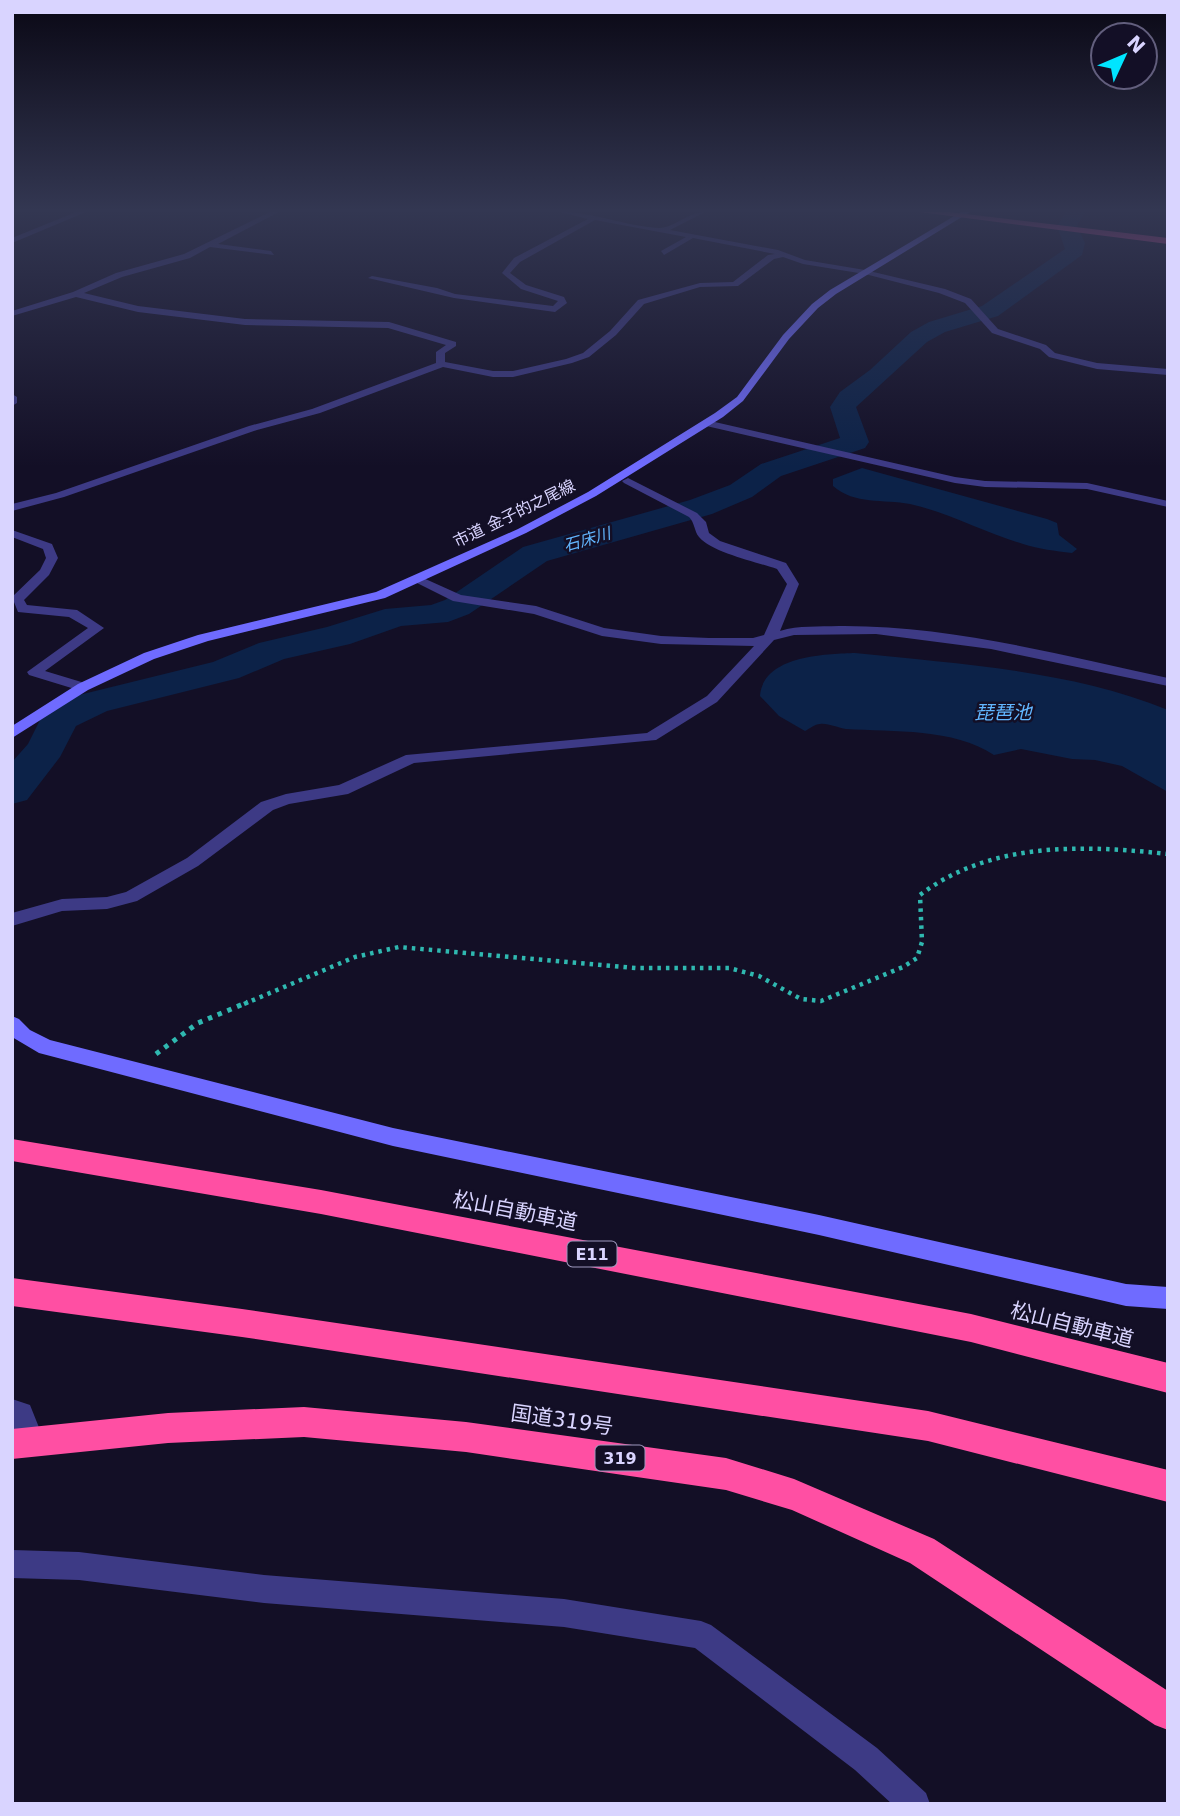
<svg xmlns="http://www.w3.org/2000/svg" width="1180" height="1816" font-family="'DejaVu Sans','Noto Sans JP',sans-serif">
<rect width="100%" height="100%" fill="#130f26"/>
<g fill="#0c2248">
<path d="M862 468 1047 519 1057 523 1059 535 1077 549 1072 553C1055 551 1039 549 1023 544 985 533 950 513 910 504 883 499 855 505 833 486V479Z"/>
<path d="M855 653C959 664 1070 670 1168 710V792L1122 766 1095 760 1072 759 1021 749 994 755C953 728 894 732 846 729 838 728 828 723 820 724 815 724 809 729 805 731L779 716 760 696C763 655 827 654 855 653Z"/>
</g>
<g fill="none" stroke-linecap="round" stroke-linejoin="round">
<path fill="#0c2248" fill-rule="evenodd" d="M1066 212H1085L1077 226 1085 243 1082 255 998 316 945 332 927 342 856 407 869 442 865 448 781 476 752 497 712 514 547 561 469 614 448 622 401 626 350 644 284 659 239 678 107 711 76 726 60 757 27 800 12 804V762L28 744 45 710 79 695 213 662 259 643 327 627 385 609 431 605 445 600 523 547 690 500 730 485 761 464 840 438 830 407 840 392 870 370 911 332 929 322 982 306 1065 249 1057 226Z"/>
<path stroke="#2fb8b0" stroke-width="4.5" stroke-dasharray="3.5 5" stroke-linecap="butt" d="M244 1004 355 957 399 947 636 968H729L759 976 801 999 821 1001 903 967 917 958 922 942 920 895C991 841 1083 845 1168 854"/>
<path stroke="#2fb8b0" stroke-width="5" stroke-dasharray="4.5 6" stroke-linecap="butt" d="M156 1054 198 1023 248 1002"/>
<g fill="#3d3a85" fill-rule="evenodd">
<path d="M76 212H86L12 243V238Z"/>
<path d="M270 212H279L218 244 271 251 274 255 210 247 190 258 122 277 84 293 138 306 245 319 389 322 456 342V346L445 353V362L493 371H513L566 359 583 353 610 331 638 300 700 283 733 282 768 255 775 254 693 238 664 255 661 251 686 237 595 220 520 262 510 273 526 285 564 297 567 303 555 312 454 298 368 278 372 276 437 288 455 294 553 306 558 301 521 289 502 273 514 258 588 219 560 212C593 212 625 226 659 228 674 228 688 212 705 212L670 230 778 250 805 260 865 270 945 289 971 299 998 329 1046 345 1055 353 1097 363 1168 369V375L1097 369 1049 357 1040 349 992 333 965 303 939 293 865 274 803 264 783 257 774 259 738 286 700 287 644 304 616 335 589 357 572 363 513 377H493L443 367 320 413 257 430 64 497 12 511V504L56 493 249 426 312 409 436 363V352L446 345 388 328 245 325 138 312 76 297 12 316V311L73 292 116 273 184 254Z"/>
<path d="M12 394 17 397V403L12 406Z"/>
<path d="M706 420 955 477 985 481 1087 483 1168 501V507L1087 489 985 487 955 483 702 425 701 423Z"/>
<path d="M628 478 697 513 706 522 709 533 720 541 786 563 799 584 780 631C799 625 819 627 839 626 950 625 1060 655 1168 678V686L991 649 876 634 794 635 774 640 717 702 656 740 414 763 348 794 289 804 273 810 198 866 137 901 107 909 62 911 12 926V913L62 899 107 897 126 892 187 858 261 802 286 794 339 785 406 755 647 733 707 696 754 646 661 644 602 636 534 614 453 601 411 580 417 576 421 577 461 595 536 606 604 628 661 636 709 638H753L764 635 787 584 777 569C757 562 713 553 699 537 694 531 695 523 689 517L624 483 622 481Z"/>
<path d="M12 530 52 544 58 558 49 575 24 600 27 605 77 610 104 628 45 671 88 684V690H78L29 675 27 672 88 628 69 617 18 612 12 597 40 570 46 558 43 549 12 537Z"/>
<path d="M12 1399 30 1405 44 1440 40 1449 31 1453 22 1449 12 1425Z"/>
<path d="M12 1550 79 1552 264 1575 564 1599 701 1621 711 1625 877 1748 926 1793 930 1804H892L855 1770 695 1648 564 1627 264 1603 79 1580 12 1578Z"/>
</g>
<g fill="#6f6bff" fill-rule="evenodd">
<path d="M961 212H970L836 294 818 308 789 339 743 401 723 417 596 496 526 533 385 598 208 641 154 659 88 690 12 738V726L78 684 144 653 198 635 376 592 518 529 588 492 715 413 737 397 783 335 812 304 830 290Z"/>
<path d="M12 1016 19 1019 30 1030 50 1040 393 1128 819 1215 1126 1284 1168 1287V1309L1126 1306 819 1235 393 1146 39 1053 12 1037Z"/>
</g>
<g fill="#ff4fa3" fill-rule="evenodd">
<path d="M920 212H949L1168 238V244Z"/>
<path d="M12 1139 321 1190 971 1314 1168 1363V1393L971 1342 321 1214 12 1161Z"/>
<path d="M12 1278 242 1309 928 1411 1168 1470V1502L928 1441 242 1337 12 1306Z"/>
<path d="M304 1407 466 1422 726 1458 794 1479 934 1539 1168 1691V1730L1155 1725 910 1563 792 1510 726 1490 466 1452 304 1437 168 1443 12 1459V1429L168 1413Z"/>
</g>
</g>
<linearGradient id="sky" x2="0" y2="1"><stop stop-color="#0a0815"/><stop offset="0.45" stop-color="#333752"/><stop offset="1" stop-color="#333752" stop-opacity="0"/></linearGradient>
<rect width="1180" height="467" fill="url(#sky)"/>
<g text-anchor="middle" stroke-width="5" stroke-linejoin="round" paint-order="stroke">
<g font-size="16" fill="#d9d4ff" stroke="#130f26">
<text transform="translate(514 513) rotate(-26)" y="6">市道 金子的之尾線</text>
</g>
<g font-size="16" font-style="italic" fill="#62b6ff" stroke="#130f26">
<text transform="translate(587 539) rotate(-16)" y="6">石床川</text>
</g>
<g fill="#130f26" stroke="#9e99be" stroke-width="2">
<rect x="567.5" y="1241.5" width="49" height="25" rx="5"/>
<rect x="595.5" y="1445.5" width="49" height="25" rx="5"/>
</g>
<g font-size="16" font-weight="bold" fill="#d9d4ff">
<text x="592" y="1260">E11</text>
<text x="620" y="1464">319</text>
</g>
<g font-size="19" font-style="italic" fill="#62b6ff" stroke="#130f26">
<text x="1003" y="719">琵琶池</text>
</g>
<g font-size="21" fill="#d9d4ff" stroke="#130f26">
<text transform="translate(515 1211) rotate(11)" y="7">松山自動車道</text>
<text transform="translate(1072 1325) rotate(14)" y="7">松山自動車道</text>
<text transform="translate(562 1420) rotate(8)" y="7">国道319号</text>
</g>
</g>
<rect width="1180" height="1816" fill="none" stroke="#d9d4ff" stroke-width="28"/>
<g transform="translate(1124 56) rotate(46)"><circle r="33" fill="#130f26" stroke="#625e7d" stroke-width="2"/>
<path d="M0-5L12 26L0 18L-12 26Z" fill="#00e5ff"/>
<text y="-10" font-size="19" font-weight="bold" text-anchor="middle" fill="#d9d4ff">N</text>
</g>
</svg>
